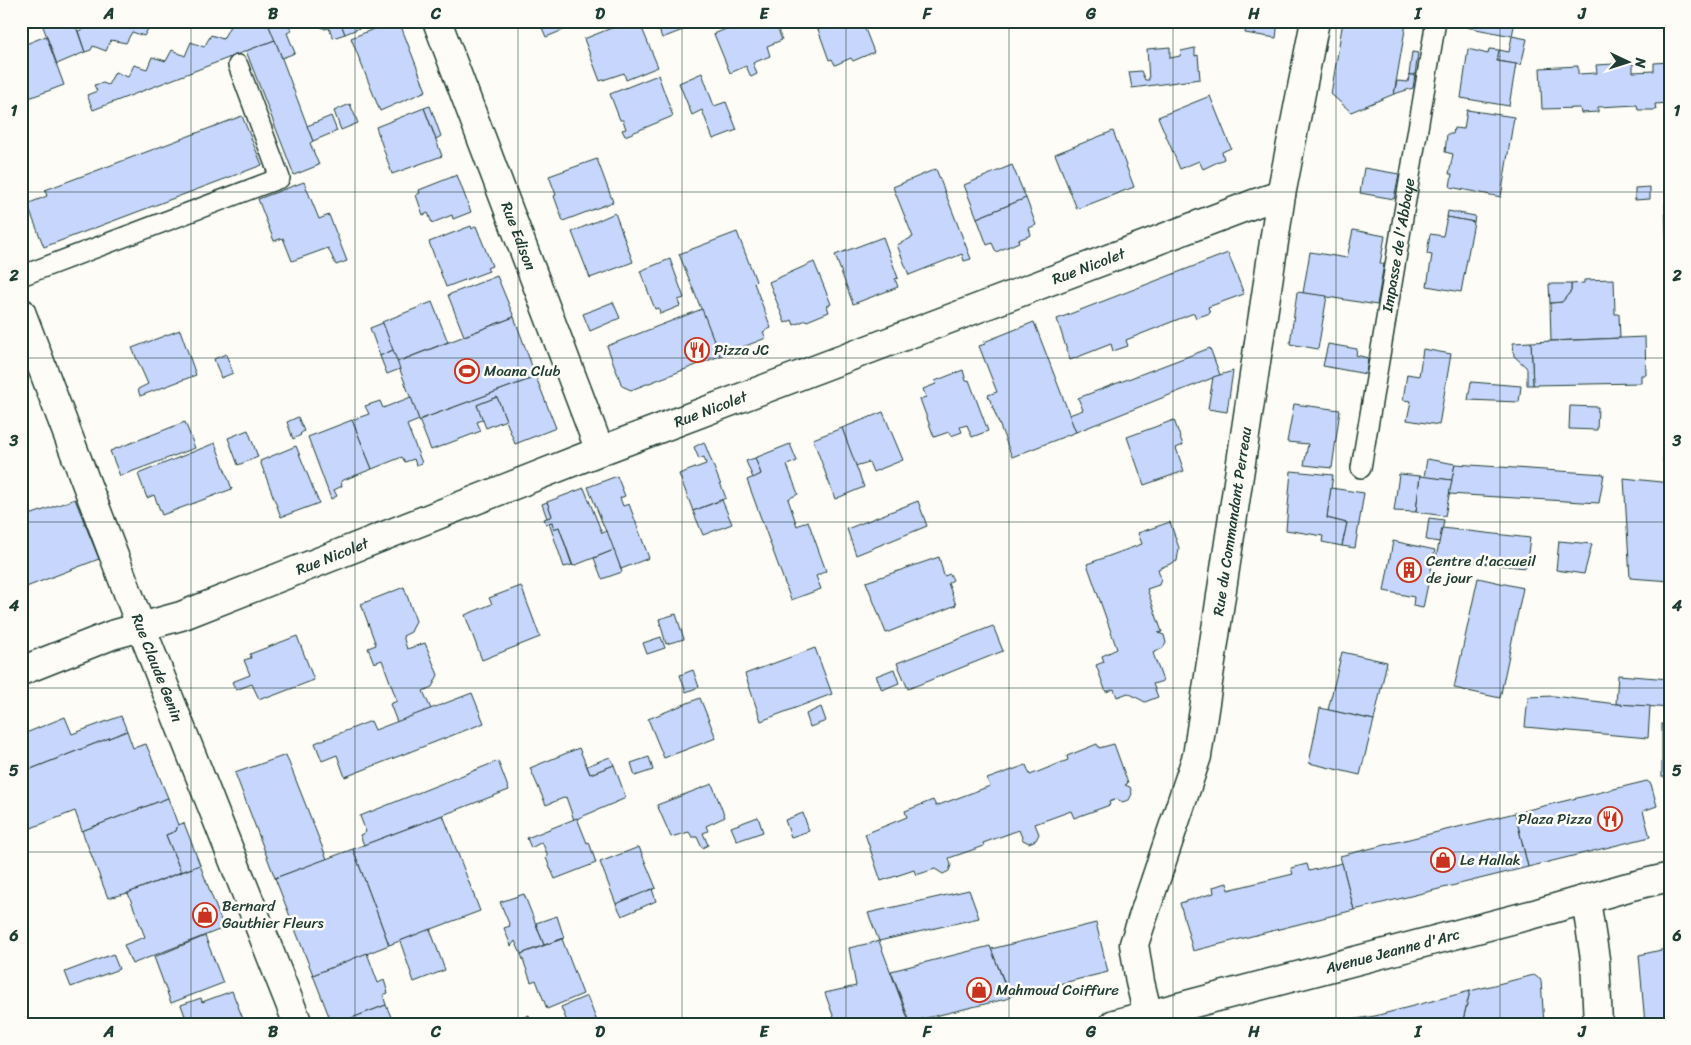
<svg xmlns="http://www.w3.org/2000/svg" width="1691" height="1045" font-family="Sriracha,sans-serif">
<rect width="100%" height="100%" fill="#fdfcf7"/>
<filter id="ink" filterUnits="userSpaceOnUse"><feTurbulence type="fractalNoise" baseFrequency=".02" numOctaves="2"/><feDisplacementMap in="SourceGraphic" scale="10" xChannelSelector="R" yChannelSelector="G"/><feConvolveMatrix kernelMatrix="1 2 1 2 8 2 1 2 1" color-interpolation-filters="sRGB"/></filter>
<g filter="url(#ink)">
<g fill="#c7d6fc" stroke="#1f3d34">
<path d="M41 21H74L85 52 57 64Z"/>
<path d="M105 21H167L164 28 151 24 144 36 132 32 126 43 111 40 106 51 93 46 91 50 85 52 78 31Z"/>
<path d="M234 21H267L275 40 93 110 87 95 97 91 94 85 103 83 108 85 115 72 128 77 134 65 147 69 152 57 166 61 172 50 185 56 191 42 204 47 211 35 223 39 230 26H231Z"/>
<path d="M267 21H299L289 26 292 31 287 33 295 53 282 58Z"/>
<path d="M319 21H332L333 23 340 21 345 34 333 38 329 28 325 29 321 27Z"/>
<path d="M340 21H377L345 34Z"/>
<path d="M394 21H399L426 91 380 111 351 38Z"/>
<path d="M539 21H586L546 37Z"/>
<path d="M629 21H639L658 67 626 80 624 73 600 81 584 39Z"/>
<path d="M656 21H704V22L662 38Z"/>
<path d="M745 21H775L782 40 767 46 770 56 753 63 757 74 751 77 746 66 730 73 714 34Z"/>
<path d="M815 21H862L874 52 853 61 851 58 835 65 832 59 829 60Z"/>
<path d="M1230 21H1278L1276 38 1245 33 1246 27 1229 24Z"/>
<path d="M1343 21H1390L1406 24 1394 94 1351 112 1331 94Z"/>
<path d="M1390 21H1422L1424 27 1406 24Z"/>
<path d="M1467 21H1515L1512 36 1466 27Z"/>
<path d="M46 36 64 85 21 101V46Z"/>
<path d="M1512 36 1527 39 1521 65 1497 61 1499 50 1509 52Z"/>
<path d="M275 40 313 141 310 143 319 165 294 175 246 51Z"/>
<path d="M1170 47V58L1180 56 1181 51 1195 48V56L1198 55 1200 79 1132 88 1129 72 1141 71 1145 80H1149L1147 49Z"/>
<path d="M1468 49 1488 54 1489 49 1499 50 1497 61 1516 64 1509 106 1461 98Z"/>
<path d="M1412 52 1418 53 1415 75H1409Z"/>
<path d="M1670 62V103L1655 104 1656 110H1638L1637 105 1598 107V112L1581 113 1580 108 1542 109 1540 68 1578 66V74L1597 73 1596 65 1633 63V72L1654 71V63Z"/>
<path d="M702 73 714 106 726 102 737 130 713 139 702 110 692 115 679 83Z"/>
<path d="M658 75 673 116 625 136 622 130 626 129 623 120H620L610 94Z"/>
<path d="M1409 75H1415L1413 88 1394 94 1397 81 1408 82Z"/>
<path d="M1210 96 1231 148 1222 152 1224 159 1203 169 1199 161 1180 169 1158 117Z"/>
<path d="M350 104 358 123 341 130 334 111Z"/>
<path d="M430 106 441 136 436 139 424 108Z"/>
<path d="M424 108 442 156 392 174 376 127Z"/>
<path d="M1467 110 1514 117 1501 197 1450 187 1452 174H1449L1453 154 1445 152 1447 134H1453L1454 128 1464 129Z"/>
<path d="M242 116 262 165 44 247 27 204 47 196 45 190Z"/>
<path d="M331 116 337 131 313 141 307 126Z"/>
<path d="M1113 131 1134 187 1077 209 1055 154Z"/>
<path d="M597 159 613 202 563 221 554 196 556 195 549 176Z"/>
<path d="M1012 165 1026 198 977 218 964 185Z"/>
<path d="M1364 168 1399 174 1394 199 1360 193Z"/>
<path d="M936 169 971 259 964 261 962 254 909 275 897 245 913 237 893 187Z"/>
<path d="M457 175 471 212 453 219 452 215 432 223 428 213 423 215 416 195 420 193 419 190Z"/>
<path d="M304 182 319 219 329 215 347 261 336 265 328 248 292 261 283 238 274 241 258 199Z"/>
<path d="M1650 187V199L1635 200V188Z"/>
<path d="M1026 198 1036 225 1029 228 1031 235 1018 240 1019 242 996 252 992 243 987 245 977 218Z"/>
<path d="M1665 204H1670V255H1667Z"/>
<path d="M1448 211 1475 216 1474 222 1447 217Z"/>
<path d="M615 213 633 262 590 278 572 232Z"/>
<path d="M1447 217 1474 222 1461 292 1427 286 1432 255 1427 254 1430 234 1443 236Z"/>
<path d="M471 226 472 229 476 226 492 266 487 268 489 271 446 287 429 242Z"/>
<path d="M1353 230 1385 236 1380 264H1384L1377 305 1303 293 1310 252 1347 258Z"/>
<path d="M737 232 756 281 754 283 771 328 763 332 766 338 720 356 679 254Z"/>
<path d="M883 237 898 278 895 279 898 287 853 304 835 255Z"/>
<path d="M1228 253 1244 294 1208 307 1210 313 1196 318 1194 313 1126 340 1128 346 1113 351 1111 344 1070 360 1057 319Z"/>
<path d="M670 259 684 298 678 300 680 306 660 314 659 308 655 309 640 271Z"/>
<path d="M814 262 831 304 827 306 829 312 807 321 806 320 794 325 792 320 785 323 769 282Z"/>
<path d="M497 276 514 317 464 336 448 295Z"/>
<path d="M1614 279 1615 314H1619L1620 338 1551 341 1550 303 1562 302 1571 291V284L1584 283V280Z"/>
<path d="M1549 284H1571V291L1562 302 1550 303Z"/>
<path d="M1297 292 1327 296 1318 349 1290 344Z"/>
<path d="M432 302 448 342 397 362 382 322Z"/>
<path d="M613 302 620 318 590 331 583 314Z"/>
<path d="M702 309 720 356 631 390 622 386 607 346Z"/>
<path d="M514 317 536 377 419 420 397 362Z"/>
<path d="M1034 322 1076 432 1012 457 988 395 997 392 979 346 985 344 984 342Z"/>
<path d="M383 323 393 350 380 356 370 328Z"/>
<path d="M180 330 196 375 140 396 138 389 148 384 132 348Z"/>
<path d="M1645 337 1646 375H1641V383L1533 385 1531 342Z"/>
<path d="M1531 342 1533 385H1527V368L1514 356 1513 343Z"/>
<path d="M1328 344 1357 349 1356 355 1368 358 1366 374 1323 366Z"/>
<path d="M1210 348 1220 375 1076 432 1069 415 1083 410 1078 398Z"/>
<path d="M1423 349 1451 354 1439 425 1407 420 1411 401 1403 400 1407 374 1419 376Z"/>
<path d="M393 350 400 369 387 374 380 356Z"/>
<path d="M226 354 233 373 221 378 214 359Z"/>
<path d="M963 370 966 381 969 380 988 431 972 437 967 425 960 427 962 432 951 436 949 432 934 437 920 399 926 397 923 389 936 384 935 381Z"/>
<path d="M1233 371 1227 412 1208 409 1213 377Z"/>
<path d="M536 377 556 428 515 444 497 397 477 405 483 419 477 422 481 431 431 450 419 420Z"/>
<path d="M1471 382 1521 386 1519 402 1468 400Z"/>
<path d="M411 397 419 420 407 425 422 463 416 465 414 459 405 462 402 457 372 469 352 420 369 414 365 406 380 401 383 408Z"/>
<path d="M497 397 506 420 486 428 477 405Z"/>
<path d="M1294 404 1340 410 1332 468 1304 465 1308 444 1287 442Z"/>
<path d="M1570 406 1598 407 1597 430 1569 429Z"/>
<path d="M883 412 903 460 873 472 869 462 855 466 842 428Z"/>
<path d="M298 417 304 431 300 434 301 435 293 439 287 422Z"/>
<path d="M352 420 372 469 341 481 342 486 334 490 337 496 331 499 308 437Z"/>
<path d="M1174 420 1183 445 1176 448 1184 471 1144 485 1127 437Z"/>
<path d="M185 422 195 448 120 476 110 451Z"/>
<path d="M842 428 864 487 835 499 813 439Z"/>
<path d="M248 430 258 457 238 465 228 438Z"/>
<path d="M1665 430 1670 431V462H1663Z"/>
<path d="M704 442 726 498 693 511 679 474 706 464 704 457 699 459 694 447Z"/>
<path d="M215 443 232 489 162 515 154 495 147 498 138 474Z"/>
<path d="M790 444 797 461 787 465 798 494 788 499 797 526 808 521 826 571 816 576 821 589 791 600 747 480 761 474 755 458Z"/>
<path d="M296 446 319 503 281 517 260 461Z"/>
<path d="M755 458 761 474 753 478 746 461Z"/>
<path d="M1427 459 1455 464 1452 480 1424 477Z"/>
<path d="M1455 464 1604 474 1599 503 1449 494Z"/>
<path d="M1291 471 1333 475 1327 518 1347 523 1342 546 1322 542 1323 536 1286 530Z"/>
<path d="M1399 474 1420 476 1416 512 1394 511Z"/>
<path d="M617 476 625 496 620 498 623 506 629 504 649 558 621 569 588 487Z"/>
<path d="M1420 476 1452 480 1445 516 1416 512Z"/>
<path d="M1624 478 1670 483V581L1630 578Z"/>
<path d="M584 488 602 533 607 531 614 550 573 566 559 527 554 529 552 522 546 524 544 519 552 516 547 502Z"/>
<path d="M1331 488 1364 493 1355 548 1342 546 1347 523 1327 518Z"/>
<path d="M75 499 99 559 21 589V518Z"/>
<path d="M722 500 732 524 703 535 693 511Z"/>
<path d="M918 501 927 526 856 555 847 529Z"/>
<path d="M547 502 552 516 547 518 542 504Z"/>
<path d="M1429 518 1444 520 1440 542 1426 540Z"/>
<path d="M552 522 554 529 559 527 572 565 564 567 549 523Z"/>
<path d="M1170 522 1179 548 1177 561 1158 569 1161 579 1159 585 1147 589 1162 632 1158 633 1164 635 1166 643 1163 648 1153 653 1163 681 1153 684 1158 697 1145 702 1128 693 1117 697 1114 689 1106 692 1096 665 1104 662 1102 656 1117 649 1087 564 1142 544 1138 533Z"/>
<path d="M1442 528 1530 538 1526 568 1436 558Z"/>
<path d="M1393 541 1435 550 1423 608 1413 606 1414 597 1384 591Z"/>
<path d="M1559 541 1592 544 1584 574 1556 570Z"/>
<path d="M614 550 622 572 602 579 594 558Z"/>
<path d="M939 557 944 576 950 574 953 580 948 583 956 605 886 633 866 582Z"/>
<path d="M1478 578 1523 588 1500 698 1454 688Z"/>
<path d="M521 586 540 637 482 660 465 615 492 604 489 598Z"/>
<path d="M404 587 416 621 411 632 403 636 407 649 425 643 438 675 432 687 423 691 431 709 397 722 390 704 397 701 382 660 374 663 368 648 376 645 361 604Z"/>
<path d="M676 614 684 639 666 644 659 619Z"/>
<path d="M993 626 1003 651 908 689 897 663Z"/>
<path d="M297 636 314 680 267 698 266 696 259 699 252 684 236 690 232 682 250 675 244 660 251 658 250 654Z"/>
<path d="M661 637 665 648 647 654 643 643Z"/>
<path d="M815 648 832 694 761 721 745 674Z"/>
<path d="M1342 652 1387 662 1374 720 1328 710Z"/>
<path d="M894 669 899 683 882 690 876 676Z"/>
<path d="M693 670 699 687 686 692 680 675Z"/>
<path d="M1618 675 1670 679V708L1616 704Z"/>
<path d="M472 693 484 723 345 777 337 755 322 761 315 743 371 721 375 730Z"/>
<path d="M1554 696 1616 704 1650 706 1648 738 1525 727 1528 697Z"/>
<path d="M700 698 716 738 664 758 648 719Z"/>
<path d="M821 707 826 721 810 727 806 714Z"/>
<path d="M1320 708 1374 720 1360 775 1309 763Z"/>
<path d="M121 716 127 731 21 773V735L65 717 72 734Z"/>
<rect x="1662" y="724" width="8" height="53"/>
<path d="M127 731 133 748 146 744 168 798 82 831 75 811 21 832V773Z"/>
<path d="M1097 744 1099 748 1114 744 1128 783 1125 785 1130 787 1132 794 1129 800 1122 802 1117 799 1109 802 1110 805 1074 818 1071 811 1035 824 1039 834 1036 840 1029 843 1023 840 1019 830 983 843 984 846 949 858 951 865 949 871 943 874 935 869 916 875 914 870 881 881 865 834 907 817 905 811 933 800 936 806 990 786 987 779 1026 765 1030 775 1068 760 1067 756Z"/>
<path d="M579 748 590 774 614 765 626 798 574 820 566 797 546 805 530 768Z"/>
<path d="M286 755 327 859 275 878 235 773Z"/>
<path d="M610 757 614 765 590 774 587 766Z"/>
<path d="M649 757 653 770 635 776 631 763Z"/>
<path d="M498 761 509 790 364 845 360 835 366 832 360 816Z"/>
<path d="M1647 781 1651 784 1657 806 1643 811 1650 837 1528 867 1515 813Z"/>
<path d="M712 784 725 817 706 826 708 831 703 833 708 845 702 848 697 837H692L689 832 671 837 657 805Z"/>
<path d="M168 798 178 825 176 831 166 835 181 872 128 893 108 898 82 831Z"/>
<path d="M803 813 809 831 791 837 785 820Z"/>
<path d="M1515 813 1528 867 1354 910 1340 856Z"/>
<path d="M443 815 480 911 389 945 353 849Z"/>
<path d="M758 817 763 832 737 841 731 827Z"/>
<path d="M577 818 587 843 589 842 596 863 555 879 546 858 548 856 542 842 531 848 527 838Z"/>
<path d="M184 823 200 865 181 872 166 835 176 831 178 825Z"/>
<path d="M639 847 656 888 616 904 600 862Z"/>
<path d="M353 849 389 945 313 975 275 878Z"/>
<path d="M1342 863 1354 910 1193 951 1180 903 1214 893 1213 887 1227 883 1228 890 1293 874 1291 868 1307 864 1309 871Z"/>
<path d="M200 865 224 928 132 964 124 945 145 937 128 893Z"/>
<path d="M652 889 656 901 622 916 616 904Z"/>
<path d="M969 890 979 918 879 941 868 913Z"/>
<path d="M524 894 544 945 521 954 515 941 511 946 504 928 510 926 500 902Z"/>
<path d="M557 916 564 938 544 945 536 923Z"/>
<path d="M1096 923 1108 972 1010 996 991 949Z"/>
<path d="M430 929 445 970 414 982 400 941Z"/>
<path d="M205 936 223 983 171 1003 154 957Z"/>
<path d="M562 939 583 994 547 1009 536 980 531 982 521 954Z"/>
<path d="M879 941 910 1024H836L825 993 856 986 849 948Z"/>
<path d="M990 946 1010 998 910 1022 891 971Z"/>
<path d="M1670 948V1024H1645L1639 955Z"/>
<path d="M367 953 378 983 384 980 388 993 383 995 386 1005 336 1024H332L313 975Z"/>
<path d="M113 954 119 969 71 987 65 972Z"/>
<path d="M1534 975 1541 980 1544 1024H1462L1470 991Z"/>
<path d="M232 991 245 1024H188L181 1005 201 998 202 1002Z"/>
<path d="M1470 991 1462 1024H1326L1375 1016Z"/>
<path d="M587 996 598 1024H568L561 1007Z"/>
<path d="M386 1005 394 1024H336Z"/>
<path d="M529 1015 532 1024H508Z"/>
</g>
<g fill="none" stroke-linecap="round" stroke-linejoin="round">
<defs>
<g id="service">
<path d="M21 276 280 178 238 65"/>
<path id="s1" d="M1361 468 1436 21"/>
</g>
<g id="minor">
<path id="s2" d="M437 21 600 451"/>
<path id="s3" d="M21 312 141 627 298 1024"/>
<path id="s4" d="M21 671 112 635 181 616 600 451 1256 203 1281 195"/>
<path d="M1586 900 1595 959 1598 1024"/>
<path id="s5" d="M1148 1015 1140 982 1134 944 1197 756 1281 195 1315 21"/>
<path id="s6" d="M1114 1024 1538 913 1628 887 1670 877"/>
</g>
</defs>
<use href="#service" stroke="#1f3d34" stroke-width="22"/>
<use href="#minor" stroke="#1f3d34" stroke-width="31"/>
<use href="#service" stroke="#fdfcf7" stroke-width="19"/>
<use href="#minor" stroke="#fdfcf7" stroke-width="28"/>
</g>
</g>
<path fill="none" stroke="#1f3d34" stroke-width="1" stroke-opacity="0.55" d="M191 21V1024M355 21V1024M518 21V1024M682 21V1024M846 21V1024M1009 21V1024M1173 21V1024M1336 21V1024M1500 21V1024M21 192H1670M21 358H1670M21 522H1670M21 688H1670M21 852H1670"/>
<defs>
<symbol id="restaurant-ring" viewBox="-11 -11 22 22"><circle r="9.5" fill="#fdfcf7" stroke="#c8321e" stroke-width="1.5"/><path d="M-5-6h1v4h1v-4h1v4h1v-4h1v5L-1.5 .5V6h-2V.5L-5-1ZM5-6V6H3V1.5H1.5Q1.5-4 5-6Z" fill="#c8321e"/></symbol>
<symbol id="stadium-ring" viewBox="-11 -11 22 22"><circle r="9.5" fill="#fdfcf7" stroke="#c8321e" stroke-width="1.5"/><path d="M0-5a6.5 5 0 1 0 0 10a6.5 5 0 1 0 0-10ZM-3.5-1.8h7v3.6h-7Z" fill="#c8321e"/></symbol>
<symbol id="building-ring" viewBox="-11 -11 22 22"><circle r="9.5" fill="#fdfcf7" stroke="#c8321e" stroke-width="1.5"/><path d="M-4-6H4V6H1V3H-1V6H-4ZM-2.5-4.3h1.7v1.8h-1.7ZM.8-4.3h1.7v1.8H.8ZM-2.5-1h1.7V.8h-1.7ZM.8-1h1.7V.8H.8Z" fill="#c8321e"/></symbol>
<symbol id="shop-ring" viewBox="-11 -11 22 22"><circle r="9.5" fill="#fdfcf7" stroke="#c8321e" stroke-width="1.5"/><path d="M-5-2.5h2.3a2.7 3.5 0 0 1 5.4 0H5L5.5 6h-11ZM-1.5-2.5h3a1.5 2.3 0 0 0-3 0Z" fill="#c8321e"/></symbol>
</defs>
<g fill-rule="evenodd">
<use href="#restaurant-ring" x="683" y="336" width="28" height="28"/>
<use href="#stadium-ring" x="453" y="357" width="28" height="28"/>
<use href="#building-ring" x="1395" y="556" width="28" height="28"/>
<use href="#restaurant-ring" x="1596" y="805" width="28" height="28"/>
<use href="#shop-ring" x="1429" y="846" width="28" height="28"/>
<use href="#shop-ring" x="191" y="901" width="28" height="28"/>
<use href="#shop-ring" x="965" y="976" width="28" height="28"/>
</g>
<g text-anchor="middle" stroke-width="5" stroke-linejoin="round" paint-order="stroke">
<g font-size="15" fill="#1f3d34" stroke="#fdfcf7">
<text dy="5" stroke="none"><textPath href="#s2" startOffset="230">Rue Edison</textPath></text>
<text dy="5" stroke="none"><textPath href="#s1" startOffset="226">Impasse de l'Abbaye</textPath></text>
<text dy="5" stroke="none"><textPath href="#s4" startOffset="1142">Rue Nicolet</textPath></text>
<text dy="5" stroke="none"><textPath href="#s4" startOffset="738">Rue Nicolet</textPath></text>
<text dy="5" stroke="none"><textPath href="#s5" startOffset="508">Rue du Commandant Perreau</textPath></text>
<text dy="5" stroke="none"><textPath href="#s4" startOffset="332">Rue Nicolet</textPath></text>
<text dy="5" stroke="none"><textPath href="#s3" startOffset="381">Rue Claude Genin</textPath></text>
<text dy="5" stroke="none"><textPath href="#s6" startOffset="288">Avenue Jeanne d'Arc</textPath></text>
</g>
<g font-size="15" fill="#1f3d34" stroke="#fdfcf7" text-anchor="start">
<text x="714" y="355">Pizza JC</text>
<text x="484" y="376">Moana Club</text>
<text x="1426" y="566">Centre d'accueil<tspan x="1426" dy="17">de jour</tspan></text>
<text x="1592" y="824" text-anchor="end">Plaza Pizza</text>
<text x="1460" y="865">Le Hallak</text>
<text x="222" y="911">Bernard<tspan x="222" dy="17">Gauthier Fleurs</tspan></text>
<text x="996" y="995">Mahmoud Coiffure</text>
</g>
</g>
<rect width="1691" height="1045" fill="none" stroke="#fdfcf7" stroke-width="55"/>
<g transform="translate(1628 62) rotate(94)" stroke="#fdfcf7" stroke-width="4" paint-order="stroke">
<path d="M0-4L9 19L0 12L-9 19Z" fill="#1f3d34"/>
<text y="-8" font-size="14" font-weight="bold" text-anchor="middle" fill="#1f3d34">N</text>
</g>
<rect x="28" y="28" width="1636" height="990" fill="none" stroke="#1f3d34" stroke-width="2"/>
<g font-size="16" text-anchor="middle" font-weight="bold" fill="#1f3d34">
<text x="109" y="19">A</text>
<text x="273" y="19">B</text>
<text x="436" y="19">C</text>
<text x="600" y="19">D</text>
<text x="764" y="19">E</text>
<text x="927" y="19">F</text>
<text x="1091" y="19">G</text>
<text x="1254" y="19">H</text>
<text x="1418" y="19">I</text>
<text x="1582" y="19">J</text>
<text x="14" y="116">1</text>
<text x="1677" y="116">1</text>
<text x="14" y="281">2</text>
<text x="1677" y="281">2</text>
<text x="14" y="446">3</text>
<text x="1677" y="446">3</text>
<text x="14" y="611">4</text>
<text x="1677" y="611">4</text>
<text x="14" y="776">5</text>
<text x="1677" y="776">5</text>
<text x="14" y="941">6</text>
<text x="1677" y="941">6</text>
<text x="109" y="1037">A</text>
<text x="273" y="1037">B</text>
<text x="436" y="1037">C</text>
<text x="600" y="1037">D</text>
<text x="764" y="1037">E</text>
<text x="927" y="1037">F</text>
<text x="1091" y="1037">G</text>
<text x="1254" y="1037">H</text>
<text x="1418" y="1037">I</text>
<text x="1582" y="1037">J</text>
</g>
</svg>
